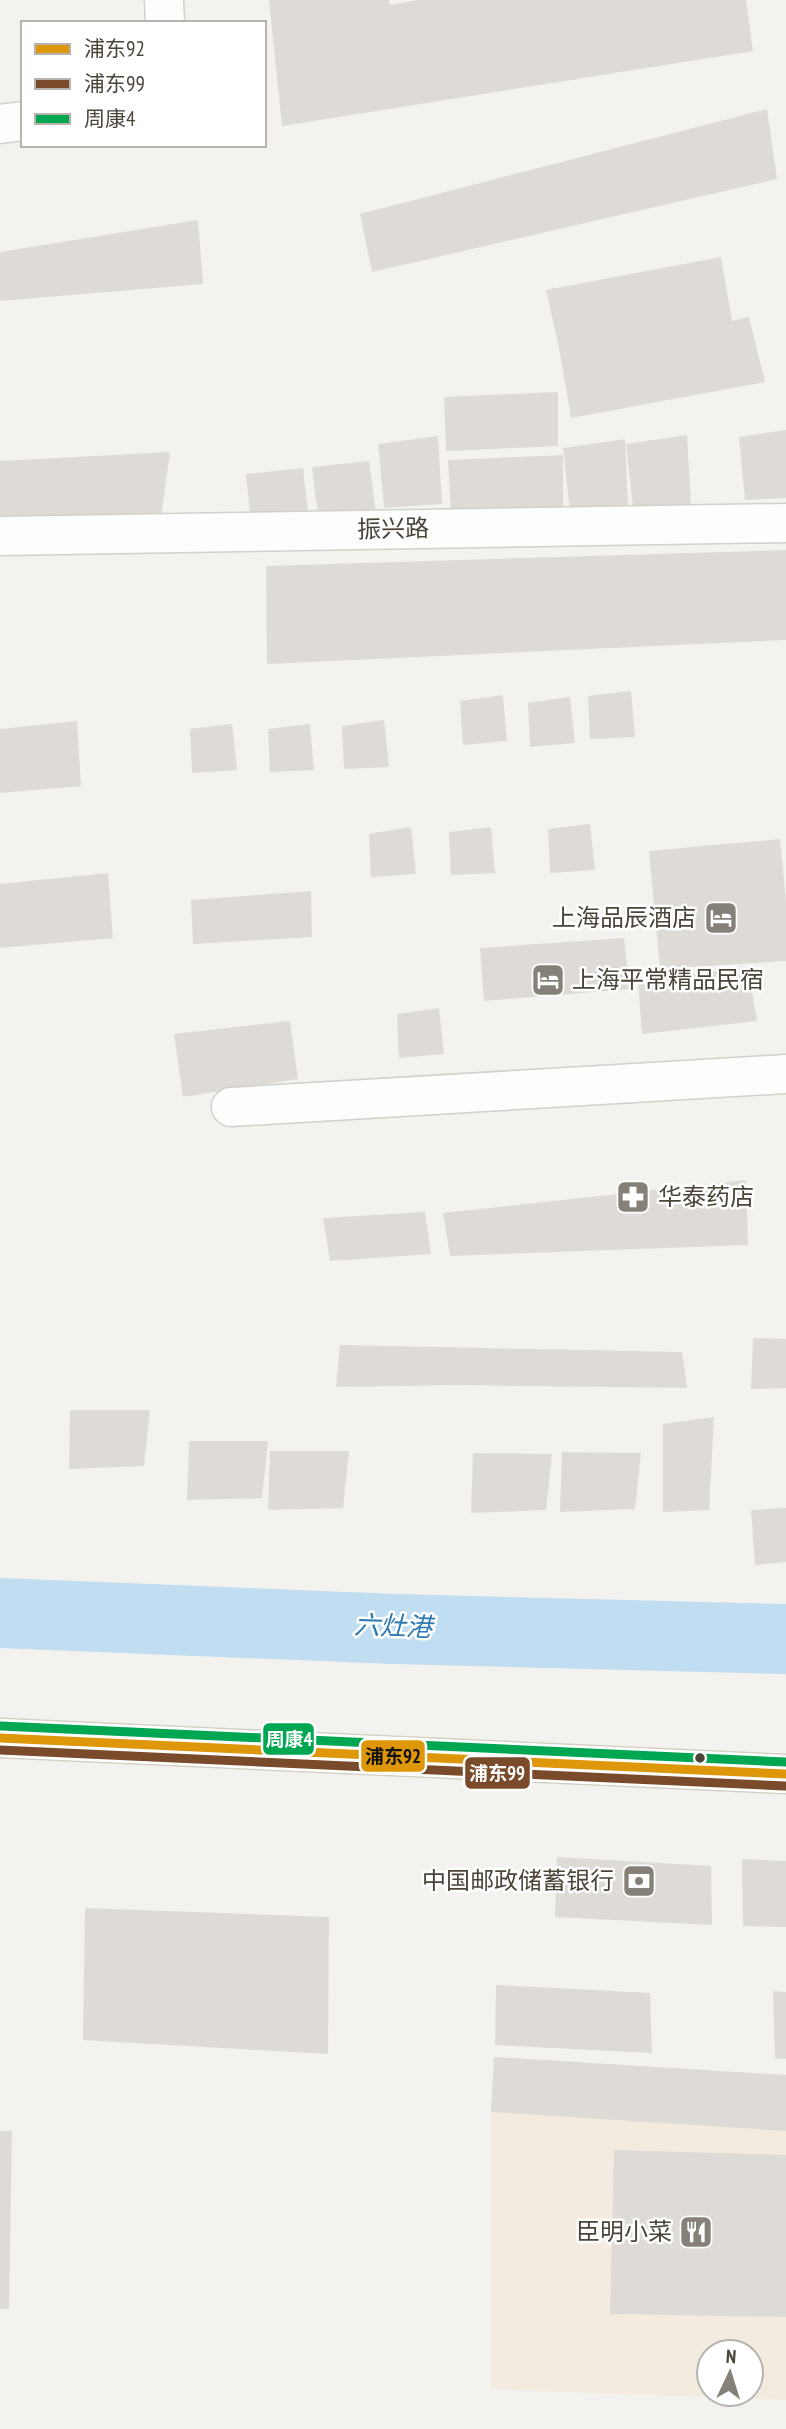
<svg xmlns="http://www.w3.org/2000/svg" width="786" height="2429" font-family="'PT Sans Narrow','Noto Sans SC',sans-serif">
<rect width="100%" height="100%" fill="#f4f2ee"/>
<path fill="#f3ebdf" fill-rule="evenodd" d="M494 2057 786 2075V2400L491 2389V2112ZM709 2352H751V2394H709Z"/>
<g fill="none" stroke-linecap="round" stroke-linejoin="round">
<path stroke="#c0ddf1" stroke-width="70" d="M0 1613 395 1629 786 1639"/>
</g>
<g fill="#dedbd6">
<path d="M269 0H389L390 5 417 0H746L753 51 282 126Z"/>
<path d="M767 109 777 179 372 272 360 214Z"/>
<path d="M198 220 203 284 0 301V252Z"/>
<path d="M721 257 732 321 749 317 765 382 571 418 560 353 546 290Z"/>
<path d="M558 392V446L446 451 444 397Z"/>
<path d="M786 430V498L745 500 739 437Z"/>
<path d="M687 435 691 504 633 507 626 444Z"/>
<path d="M438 436 442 504 384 508 378 444Z"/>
<path d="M625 439 628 508 570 511 563 448Z"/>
<path d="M170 452 161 517 0 524V461Z"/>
<path d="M563 455V508L451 513 448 460Z"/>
<path d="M369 461 376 513 318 517 312 467Z"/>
<path d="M303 468 309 520 251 524 246 474Z"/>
<path d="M786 550V640L267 664 266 566Z"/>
<path d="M631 691 635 737 590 739 588 696Z"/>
<path d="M503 695 507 741 463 745 460 701Z"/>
<path d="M570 697 575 743 530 747 528 703Z"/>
<path d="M384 720 389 767 344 769 342 726Z"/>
<path d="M77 721 81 786 0 793V729Z"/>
<path d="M232 724 237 770 192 773 190 729Z"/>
<path d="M310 724 314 770 270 772 268 729Z"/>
<path d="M590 824 595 870 550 873 548 829Z"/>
<path d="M411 827 416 874 371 877 369 834Z"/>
<path d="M491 827 495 873 451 875 449 832Z"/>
<path d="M780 839 786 901V961L660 969 649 851Z"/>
<path d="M108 873 113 938 0 948V884Z"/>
<path d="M311 891 312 937 193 944 191 900Z"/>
<path d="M624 938 630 989 484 1001 480 948Z"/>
<path d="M748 967 757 1021 642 1034 638 981Z"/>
<path d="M439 1008 444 1054 399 1058 397 1014Z"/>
<path d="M290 1021 298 1079 183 1097 174 1034Z"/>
<path d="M746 1180 748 1245 450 1256 443 1213Z"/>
<path d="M425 1212 431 1254 330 1261 323 1218Z"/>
<path d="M753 1338 786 1339V1388L751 1389Z"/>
<path d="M340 1345 682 1352 687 1388 454 1385 336 1387Z"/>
<path d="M70 1410H150L144 1466 69 1469Z"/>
<path d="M714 1417 709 1510 663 1512V1424Z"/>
<path d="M189 1441H268L262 1498 187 1500Z"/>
<path d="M270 1451H349L343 1508 268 1510Z"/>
<path d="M562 1452 641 1453 635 1509 560 1512Z"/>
<path d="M473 1453 552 1454 546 1510 471 1513Z"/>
<path d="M786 1508V1562L755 1565 751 1510Z"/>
<path d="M557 1857 711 1866 712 1925 555 1917Z"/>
<path d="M742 1859 786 1861V1927L743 1926Z"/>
<path d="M85 1908 329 1917 328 2054 83 2040Z"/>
<path d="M496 1985 650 1993 652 2053 495 2045Z"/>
<path d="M773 1991 786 1992V2059L775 2058Z"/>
<path d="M494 2057 786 2075V2131L491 2112Z"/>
<path d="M0 2131H12L9 2309H0Z"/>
<path d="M614 2150 786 2155V2317L610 2314Z"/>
</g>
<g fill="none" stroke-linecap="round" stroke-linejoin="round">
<defs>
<g id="street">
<path d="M164 0 165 23"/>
<path d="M0 124 23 121"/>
<path d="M0 536 786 523"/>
<path d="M231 1107 786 1074"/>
</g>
<path id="secondary" d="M0 1738 786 1774"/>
</defs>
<use href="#street" stroke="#d2d0cb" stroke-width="41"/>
<use href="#secondary" stroke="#d3cfc5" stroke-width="41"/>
<use href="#street" stroke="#fdfdfc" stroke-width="38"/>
<use href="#secondary" stroke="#f7f6f1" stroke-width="38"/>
<defs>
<path id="bus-1" d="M0 1738 786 1774"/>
<path id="bus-2" d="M0 1750 785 1786"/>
<path id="bus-3" d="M1 1726 786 1762"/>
</defs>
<use href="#bus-1" stroke="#fff" stroke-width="14"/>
<use href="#bus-2" stroke="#fff" stroke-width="14"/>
<use href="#bus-3" stroke="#fff" stroke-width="14"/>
<use href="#bus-1" stroke="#dd9709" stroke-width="9"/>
<use href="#bus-2" stroke="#7a4b2a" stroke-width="9"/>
<use href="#bus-3" stroke="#00a651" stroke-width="9"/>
</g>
<defs>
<symbol id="hotel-square" viewBox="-11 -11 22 22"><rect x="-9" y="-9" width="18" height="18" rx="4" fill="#868178" stroke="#fff"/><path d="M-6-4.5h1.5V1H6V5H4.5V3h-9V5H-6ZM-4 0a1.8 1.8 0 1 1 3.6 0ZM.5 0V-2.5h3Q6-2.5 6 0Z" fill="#fff"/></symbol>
<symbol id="pharmacy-square" viewBox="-11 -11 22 22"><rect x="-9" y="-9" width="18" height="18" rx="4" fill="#868178" stroke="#fff"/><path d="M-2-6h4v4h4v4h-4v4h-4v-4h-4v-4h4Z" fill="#fff"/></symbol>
<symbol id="bank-square" viewBox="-11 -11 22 22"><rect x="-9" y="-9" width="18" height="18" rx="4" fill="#868178" stroke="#fff"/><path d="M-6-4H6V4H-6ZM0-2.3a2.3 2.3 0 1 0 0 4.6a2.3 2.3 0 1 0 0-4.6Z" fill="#fff"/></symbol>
<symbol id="restaurant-square" viewBox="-11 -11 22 22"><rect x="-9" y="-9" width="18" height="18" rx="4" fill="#868178" stroke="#fff"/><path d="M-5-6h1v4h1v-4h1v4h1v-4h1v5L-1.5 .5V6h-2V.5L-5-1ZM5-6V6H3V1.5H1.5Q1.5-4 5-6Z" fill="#fff"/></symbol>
</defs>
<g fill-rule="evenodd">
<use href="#hotel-square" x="702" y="899" width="38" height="38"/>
<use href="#hotel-square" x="529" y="961" width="38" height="38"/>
<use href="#pharmacy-square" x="614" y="1178" width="38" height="38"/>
<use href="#bank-square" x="620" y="1862" width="38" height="38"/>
<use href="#restaurant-square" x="677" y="2213" width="38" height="38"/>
</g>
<circle fill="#4b4439" stroke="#fff" stroke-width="2.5" cx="700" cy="1758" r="6"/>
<g text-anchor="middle" stroke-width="5" stroke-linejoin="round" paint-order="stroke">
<g font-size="24" fill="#4b4439" stroke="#fff">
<text transform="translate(393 529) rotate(-1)" y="8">振兴路</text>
</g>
<g font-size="24" fill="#4b4439" stroke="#fff" text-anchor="end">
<text x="696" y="926">上海品辰酒店</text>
<text x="572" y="988" text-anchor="start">上海平常精品民宿</text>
<text x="658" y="1205" text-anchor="start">华泰药店</text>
<text x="614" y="1889">中国邮政储蓄银行</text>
<text x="672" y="2240">臣明小菜</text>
</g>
<g font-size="26" font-style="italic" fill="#2e7ab2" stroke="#fff">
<text transform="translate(393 1626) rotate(2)" y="9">六灶港</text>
</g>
</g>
<g stroke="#fff" stroke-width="2.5">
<rect x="262" y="1722" width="53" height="34" rx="7" fill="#00a651"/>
<rect x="360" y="1739" width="66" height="34" rx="7" fill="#dd9709"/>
<rect x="464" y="1756" width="67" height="34" rx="7" fill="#7a4b2a"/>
</g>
<g font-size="19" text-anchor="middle" font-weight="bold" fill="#fff">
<text x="289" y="1746">周康4</text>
<text x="497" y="1780">浦东99</text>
</g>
<g font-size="19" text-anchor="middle" font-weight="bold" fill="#111">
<text x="393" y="1763">浦东92</text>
</g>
<rect x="21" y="21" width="245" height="126" fill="#ffffff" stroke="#b7b4b0" stroke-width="2"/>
<rect x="35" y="44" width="35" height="10" fill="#dd9709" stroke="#b7b4b0" stroke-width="2"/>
<text x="84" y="56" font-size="21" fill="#4b4439">浦东92</text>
<rect x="35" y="79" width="35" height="10" fill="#7a4b2a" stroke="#b7b4b0" stroke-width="2"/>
<text x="84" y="91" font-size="21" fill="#4b4439">浦东99</text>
<rect x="35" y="114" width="35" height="10" fill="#00a651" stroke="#b7b4b0" stroke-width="2"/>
<text x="84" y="126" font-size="21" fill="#4b4439">周康4</text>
<g transform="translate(730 2373) rotate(4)"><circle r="33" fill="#ffffff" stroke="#b7b4b0" stroke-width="2"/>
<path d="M0-5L12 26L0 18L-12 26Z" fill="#868178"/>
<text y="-10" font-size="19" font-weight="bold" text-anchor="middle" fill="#4b4439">N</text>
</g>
</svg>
